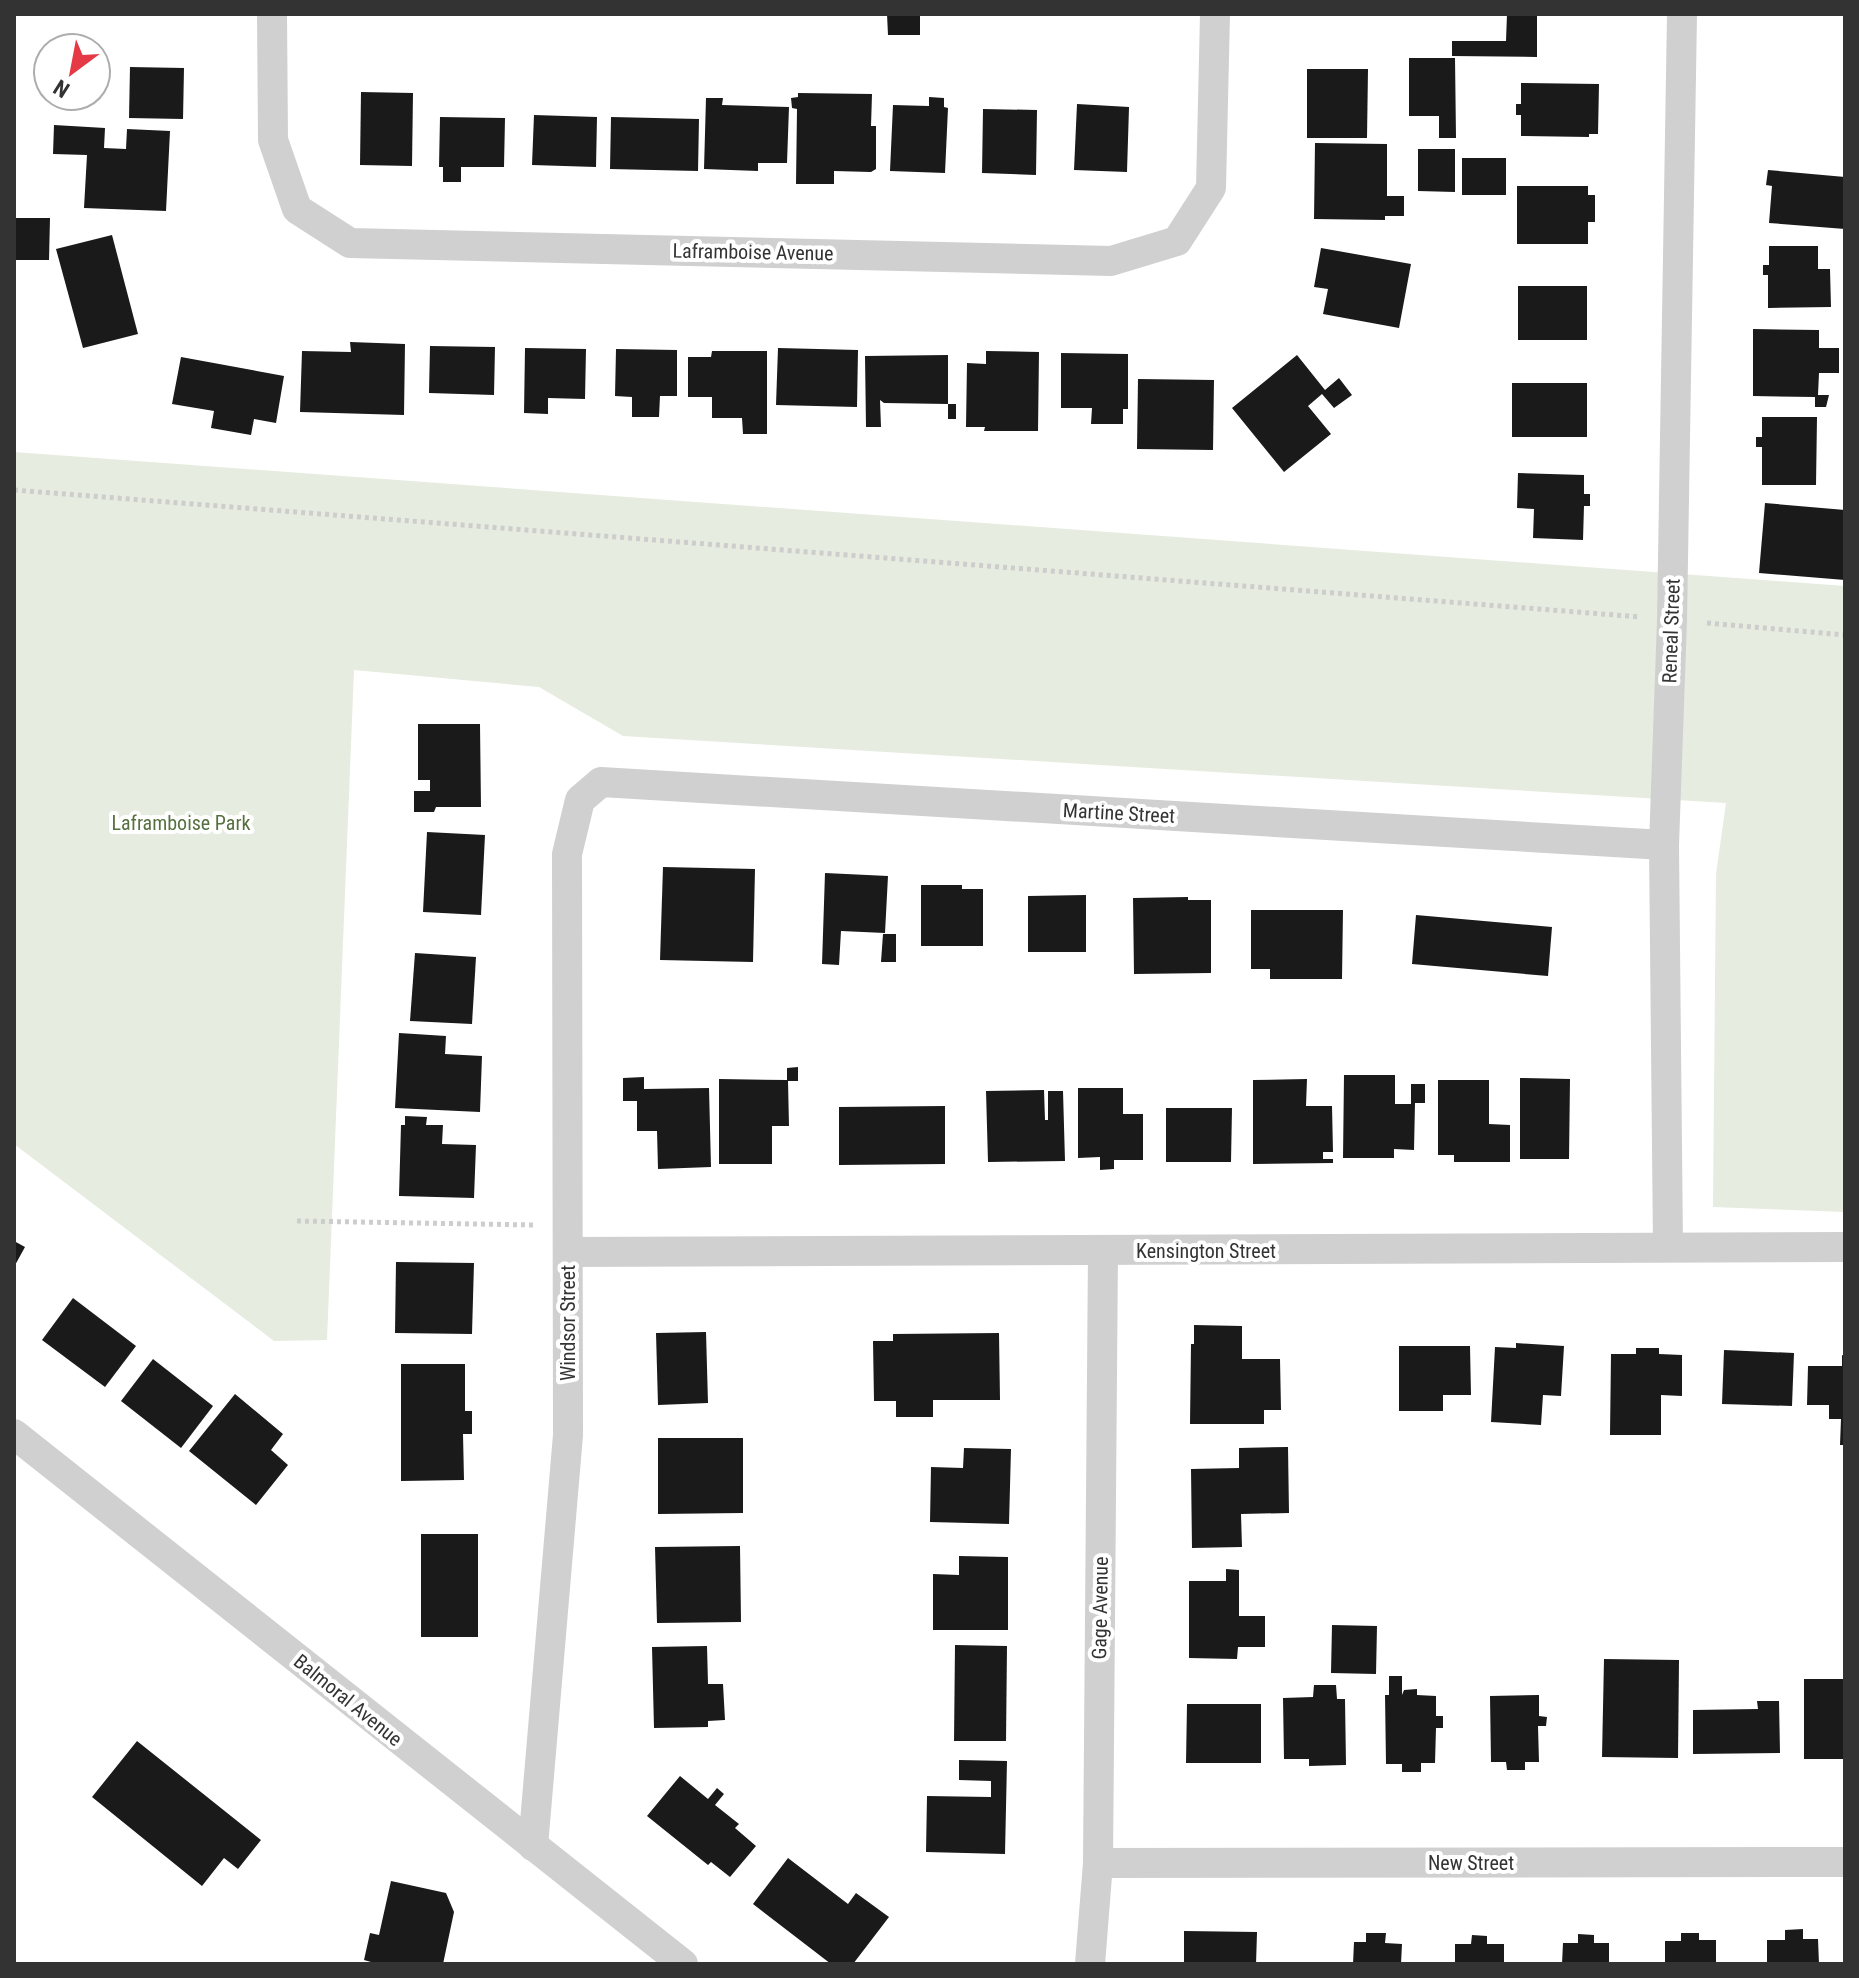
<svg xmlns="http://www.w3.org/2000/svg" width="1859" height="1978" font-family="'Roboto Condensed',sans-serif">
<rect width="100%" height="100%" fill="#fff"/>
<path fill="#e6ecdf" d="M14 452 1845 586V1212L1713 1207 1716 874 1726 803 623 736 539 687 354 670 327 1340 274 1341 14 1144Z"/>
<g fill="#1a1a1a">
<path d="M887 14H920V35H888Z"/>
<path d="M1507 14H1537V57L1452 56V41H1506Z"/>
<path d="M1409 58H1455L1456 138H1439V116H1409Z"/>
<path d="M130 67 184 68 183 119 129 118Z"/>
<path d="M1307 69H1368L1367 138H1307Z"/>
<path d="M1521 83 1599 84 1598 134H1589V137L1521 136V115H1516V104H1521Z"/>
<path d="M361 92 413 93 412 166 360 165Z"/>
<path d="M798 93 872 94 871 126H876V169L871 172 834 171V184H796L797 109 792 108 791 98 798 97Z"/>
<path d="M929 97 944 98V107L948 108 945 173 890 171 893 105 929 106Z"/>
<path d="M706 98H723L722 105 789 107 787 163H758V171L704 169Z"/>
<path d="M1077 104 1129 107 1127 172 1074 170Z"/>
<path d="M983 109 1037 110 1036 175 982 173Z"/>
<path d="M534 115 597 117 596 167 532 165Z"/>
<path d="M440 117 505 118 504 167H461V182H443V167H439Z"/>
<path d="M611 117 699 119 698 171 610 169Z"/>
<path d="M54 125 105 128 104 148 126 149 127 129 170 131 166 211 84 208 87 155 53 154Z"/>
<path d="M1315 143 1387 144V196H1404V216H1385V220L1314 219Z"/>
<path d="M1418 149H1455V192L1418 191Z"/>
<rect x="1462" y="158" width="44" height="37"/>
<path d="M1768 170 1845 177V229L1769 223 1772 186 1766 185Z"/>
<path d="M1517 186H1588V195H1595V222H1588V244H1517Z"/>
<path d="M14 218H50L49 260H14Z"/>
<path d="M112 235 138 334 83 348 56 249Z"/>
<path d="M1769 246H1818V269H1830L1831 307 1768 308V275H1763V265H1769Z"/>
<path d="M1321 248 1411 264 1399 328 1323 314 1328 289 1314 287Z"/>
<rect x="1518" y="286" width="69" height="54"/>
<path d="M1753 329 1819 330V348H1839V373H1819L1818 395H1829L1826 407H1815V397L1753 396Z"/>
<path d="M350 342 405 344 404 415 300 412 302 351 351 352Z"/>
<path d="M430 346 495 347 494 395 429 393Z"/>
<path d="M525 348 586 349 585 399 548 398V414L524 413Z"/>
<path d="M778 348 858 350 857 407 776 405Z"/>
<path d="M616 349 677 350V396H660L659 417H632V397L615 396Z"/>
<path d="M712 351H767V434H743L742 418H712V397H688V357H711Z"/>
<path d="M986 351 1039 352 1038 431H984L985 427H966L967 363 986 364Z"/>
<path d="M1061 353 1128 354V409H1123V424H1091L1092 408H1061Z"/>
<path d="M948 355V404H956V419H948V404L884 403 880 400 881 427H866L865 356Z"/>
<path d="M1297 355 1325 390 1339 378 1352 395 1334 408 1322 394 1308 406 1331 434 1284 472 1232 408Z"/>
<path d="M181 357 284 376 276 423 254 419 251 435 211 428 214 411 172 404Z"/>
<path d="M1138 379 1214 380 1213 450 1137 449Z"/>
<rect x="1512" y="383" width="75" height="54"/>
<path d="M1762 417H1817L1816 485H1762V447H1756V437H1762Z"/>
<path d="M1518 473 1584 475V494H1590V506H1584L1583 540 1533 538 1534 509 1517 508Z"/>
<path d="M1765 503 1845 510V580L1759 573Z"/>
<path d="M418 724H480L481 807H436L434 812H414V791H430V780H418Z"/>
<path d="M427 832 485 835 481 915 423 912Z"/>
<path d="M663 867 755 869 753 962 660 960Z"/>
<path d="M825 873 888 876 885 933 841 931 839 965 822 964Z"/>
<path d="M921 885H962V889H983V946H921Z"/>
<path d="M1086 895V952H1028V896Z"/>
<path d="M1188 897V900H1211V973L1134 974 1133 898Z"/>
<path d="M1251 910H1343L1342 979H1270V969H1251Z"/>
<path d="M1416 915 1552 927 1548 976 1412 964Z"/>
<path d="M883 934H896V962H881Z"/>
<path d="M415 953 476 957 472 1024 410 1021Z"/>
<path d="M399 1033 446 1036 445 1054 482 1056 480 1112 395 1108Z"/>
<path d="M798 1067V1081H788L789 1126H772V1164H719V1079L787 1080V1068Z"/>
<path d="M1344 1075H1395V1104H1411V1084H1425V1103H1415L1414 1150 1394 1149V1158H1343Z"/>
<path d="M644 1077V1089L709 1088 711 1167 658 1169 657 1131H637V1101H623V1078Z"/>
<path d="M1520 1078 1570 1079 1569 1159H1520Z"/>
<path d="M1307 1079 1306 1106H1332L1333 1152H1323V1159H1333V1163L1253 1164V1080Z"/>
<path d="M1438 1080H1489V1124L1510 1125V1162H1454V1155H1438Z"/>
<path d="M1078 1088H1123V1114H1143V1160H1114V1169L1100 1170V1157L1078 1158Z"/>
<path d="M1044 1090 1045 1120H1048V1091H1063L1065 1161 988 1162 986 1091Z"/>
<path d="M945 1106V1164L839 1165V1107Z"/>
<path d="M1166 1108H1232L1231 1162H1166Z"/>
<path d="M405 1116 427 1117 426 1125H443L442 1144 476 1145 474 1198 399 1196 401 1125H405Z"/>
<path d="M14 1241 25 1247 14 1267Z"/>
<path d="M396 1262 474 1263 472 1334 395 1333Z"/>
<path d="M73 1298 136 1346 105 1387 42 1340Z"/>
<path d="M1194 1325 1242 1326V1359H1280L1281 1410H1264V1424H1190L1191 1344H1194Z"/>
<path d="M706 1332 708 1403 658 1405 656 1333Z"/>
<path d="M999 1333 1000 1400H933V1417H896V1401H874L873 1341H893V1334Z"/>
<path d="M1516 1343 1564 1346 1561 1396 1543 1395 1541 1425 1491 1422 1495 1347 1516 1348Z"/>
<path d="M1399 1346H1470L1471 1395H1443V1411H1399Z"/>
<path d="M1636 1348H1659V1354L1682 1355V1396L1661 1395V1435H1610L1611 1354H1636Z"/>
<path d="M1724 1350 1794 1353 1792 1406 1722 1404Z"/>
<path d="M1842 1355 1845 1356V1445H1840L1841 1419H1829V1405H1807L1808 1366H1842Z"/>
<path d="M153 1359 213 1406 181 1448 121 1401Z"/>
<path d="M401 1364H465V1411H472V1434H463L464 1480 401 1481Z"/>
<path d="M235 1394 283 1434 271 1450 288 1465 256 1505 189 1451Z"/>
<path d="M658 1438H743V1513L658 1514Z"/>
<path d="M1288 1447 1289 1513 1241 1514 1242 1547 1192 1548 1191 1469 1239 1468V1448Z"/>
<path d="M964 1448 1011 1449 1009 1524 930 1522 931 1467 963 1468Z"/>
<rect x="421" y="1534" width="57" height="103"/>
<path d="M740 1546 741 1622 657 1623 655 1547Z"/>
<path d="M959 1556 1008 1557V1630H933V1574L959 1575Z"/>
<path d="M1226 1569 1239 1570V1616H1265V1647H1238L1237 1659 1189 1658V1581H1226Z"/>
<path d="M1332 1625 1377 1626 1376 1674 1331 1673Z"/>
<path d="M955 1645 1007 1646 1006 1741H954Z"/>
<path d="M707 1646 708 1684H723L725 1720 708 1721V1727L654 1728 652 1647Z"/>
<path d="M1604 1659 1679 1660 1678 1758 1602 1757Z"/>
<path d="M1389 1676H1402V1695L1404 1690 1417 1689V1695L1436 1696V1716H1443V1728H1436L1435 1763H1421V1772H1402V1764H1386L1385 1695H1389Z"/>
<rect x="1804" y="1679" width="41" height="80"/>
<path d="M1314 1685H1336L1337 1699H1345L1346 1765 1309 1766V1759H1284L1283 1698 1313 1697Z"/>
<path d="M1539 1695V1716L1547 1717 1546 1726H1538L1539 1762H1525V1770H1507L1506 1762H1491L1490 1696Z"/>
<path d="M1757 1701H1779L1780 1753 1693 1754V1710L1758 1709Z"/>
<path d="M1187 1704H1261V1763H1186Z"/>
<path d="M137 1741 261 1840 238 1869 224 1858 202 1886 92 1797Z"/>
<path d="M959 1760 1007 1761 1005 1854 926 1852 927 1796 991 1797V1781L959 1780Z"/>
<path d="M680 1776 708 1799 717 1788 724 1794 715 1805 739 1824 735 1828 756 1846 730 1877 711 1862 708 1865 647 1816Z"/>
<path d="M788 1858 848 1904 856 1893 889 1917 853 1964H831L753 1904Z"/>
<path d="M391 1881 446 1893 454 1912 443 1964H371V1962L364 1960 370 1933 379 1935Z"/>
<path d="M1803 1929V1939H1818L1819 1964H1767V1940H1785V1930Z"/>
<path d="M1184 1931 1257 1932 1256 1964H1184Z"/>
<path d="M1366 1933H1386L1385 1943 1402 1944 1401 1964H1353L1354 1942H1366Z"/>
<path d="M1681 1933H1699V1940H1716V1964H1665V1941H1681Z"/>
<path d="M1578 1934 1594 1935V1943H1609V1964H1562L1563 1943H1578Z"/>
<path d="M1472 1935 1487 1936V1944H1504V1964H1455V1944H1471Z"/>
</g>
<g fill="none" stroke-linecap="round" stroke-linejoin="round">
<g stroke="#cdcdcd" stroke-width="5" stroke-dasharray="4 4" stroke-linecap="butt">
<path d="M14 490 1641 617"/>
<path d="M1707 623 1845 635"/>
<path d="M297 1221 535 1225"/>
</g>
<g stroke="#d0d0d0" stroke-width="30">
<path d="M272 14 273 140 297 209 350 243 1111 261 1177 241 1211 188 1215 14"/>
<path d="M1668 1247 1664 845 1672 620 1682 14"/>
<path d="M568 1252 1845 1247"/>
<path d="M14 1434 683 1964"/>
<path d="M533 1846 568 1435 567 854 580 800 601 782 1664 845"/>
<path d="M1098 1863 1845 1862"/>
<path d="M1090 1964 1098 1863 1103 1251"/>
</g>
</g>
<g text-anchor="middle" stroke-width="8" stroke-linejoin="round" paint-order="stroke">
<g font-size="20" fill="#333" stroke="#fff">
<text transform="translate(753 252) rotate(1)" y="7">Laframboise Avenue</text>
<text transform="translate(1671 631) rotate(-88)" y="7">Reneal Street</text>
<text transform="translate(1119 813) rotate(3)" y="7">Martine Street</text>
<text x="1206" y="1258">Kensington Street</text>
<text transform="translate(568 1323) rotate(-90)" y="7">Windsor Street</text>
<text transform="translate(1100 1608) rotate(-89)" y="7">Gage Avenue</text>
<text transform="translate(348 1700) rotate(39)" y="7">Balmoral Avenue</text>
<text x="1471" y="1870">New Street</text>
</g>
<g font-size="20" fill="#56703f" stroke="#fff">
<text x="181" y="830">Laframboise Park</text>
</g>
</g>
<rect width="1859" height="1978" fill="none" stroke="#333333" stroke-width="32"/>
<g transform="translate(72 72) rotate(212)"><circle r="38" fill="#ffffff" stroke="#adadad" stroke-width="2"/>
<path d="M0-6L14 30L0 20L-14 30Z" fill="#e63946"/>
<text y="-12" font-size="22" font-weight="bold" text-anchor="middle" fill="#333333">N</text>
</g>
</svg>
